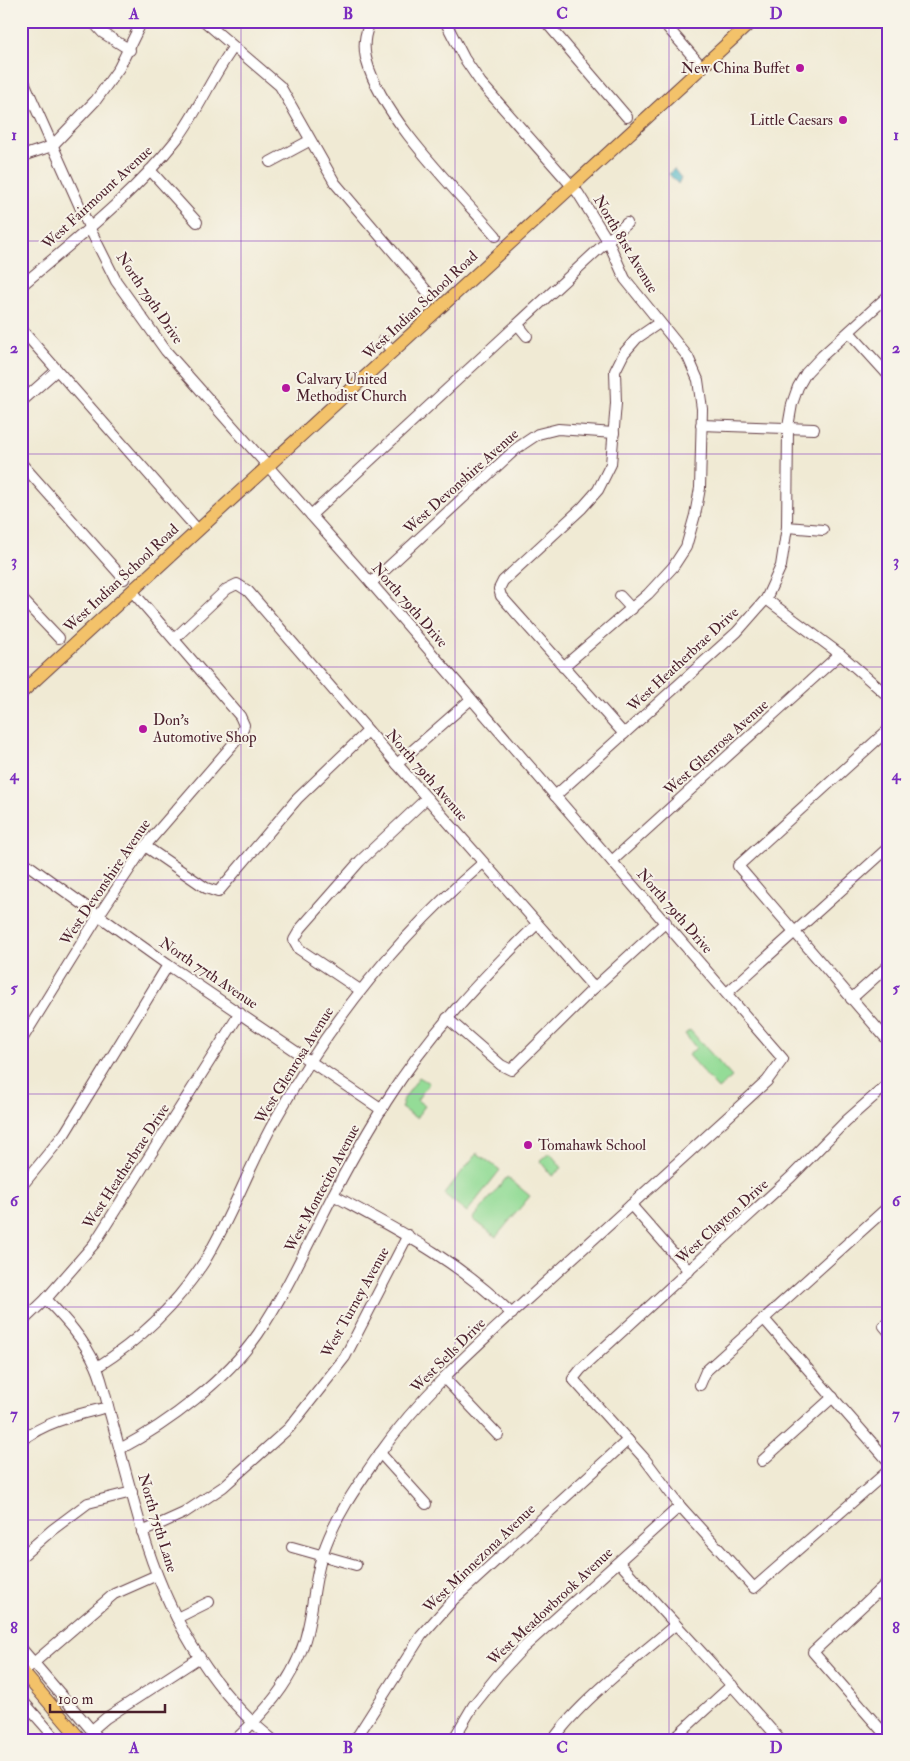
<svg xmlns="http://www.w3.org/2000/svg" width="910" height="1761" font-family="'IM FELL Double Pica',serif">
<rect width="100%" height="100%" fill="#f7f3e8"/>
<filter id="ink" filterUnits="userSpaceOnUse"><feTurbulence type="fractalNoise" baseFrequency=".02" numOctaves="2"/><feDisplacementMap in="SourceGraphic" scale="10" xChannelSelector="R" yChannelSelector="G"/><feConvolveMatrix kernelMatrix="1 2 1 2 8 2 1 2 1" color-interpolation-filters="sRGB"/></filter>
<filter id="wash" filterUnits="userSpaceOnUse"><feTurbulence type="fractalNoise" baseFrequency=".0096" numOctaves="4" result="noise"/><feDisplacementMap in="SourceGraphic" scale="20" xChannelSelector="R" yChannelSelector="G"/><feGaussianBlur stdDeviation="1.12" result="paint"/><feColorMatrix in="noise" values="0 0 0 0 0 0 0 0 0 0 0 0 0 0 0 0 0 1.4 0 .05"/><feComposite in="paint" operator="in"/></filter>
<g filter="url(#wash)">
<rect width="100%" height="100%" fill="#f0ead4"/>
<g fill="#94dc97" stroke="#6f7e61">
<path d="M690 1030 732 1077 718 1089 688 1055 696 1048 685 1034Z"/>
<path d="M419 1077 429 1083 417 1100 425 1106 416 1118 401 1108 403 1104 401 1103Z"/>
<path d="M477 1153 500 1170 467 1212 444 1194Z"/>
<path d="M550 1153 562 1168 552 1176 540 1161Z"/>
<path d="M507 1177 530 1196 496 1237 473 1219Z"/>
</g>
<path fill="#45b2c3" stroke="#486877" d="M674 169 681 178 678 184 669 174Z"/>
</g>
<g filter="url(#ink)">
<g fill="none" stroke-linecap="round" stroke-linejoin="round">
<defs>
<g id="minor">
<path d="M92 21 103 33 130 50"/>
<path d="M204 21 280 86 335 183 431 296"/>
<path d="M371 21C364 34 363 48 367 62 382 118 458 192 496 236"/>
<path d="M445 21 464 58 481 83 578 193 608 241 625 279 688 357 698 380 702 409 700 488 695 515 686 547 673 567 648 594 563 667"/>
<path d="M545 21 627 117"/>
<path d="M662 21 702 67"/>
<path d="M21 75 89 227 116 281 166 351 371 583 783 1059 767 1081 741 1105C675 1165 609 1225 543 1285 485 1338 424 1390 378 1456 357 1486 335 1517 323 1553 315 1575 314 1600 309 1623 300 1672 270 1708 235 1740"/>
<path d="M21 160 28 154 52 146 96 100 119 68 142 21"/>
<path d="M270 162 309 141"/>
<path d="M150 170 197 222"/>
<path d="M21 286C75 240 133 195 177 139 199 110 212 76 233 48"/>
<path d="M518 325 527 336"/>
<path d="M21 329 198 530"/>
<path d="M850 333 889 376"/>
<path d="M383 340 393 352"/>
<path d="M21 402 57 370"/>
<path d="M701 425 814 429"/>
<path d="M21 463 124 579"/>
<path d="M311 515 627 223"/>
<path d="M787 527 823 530"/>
<path d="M371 583 517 448 538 434 558 429 614 433"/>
<path d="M620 596 632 609"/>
<path d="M21 598 59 638"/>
<path d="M766 599 840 654 889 697"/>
<path d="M174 639 227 589 237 584 248 591 397 764 594 988"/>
<path d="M889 729 738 866 889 1042"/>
<path d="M624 734 501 596 499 589 503 581 582 508 598 490 611 464 616 403 615 371 624 353 637 338 659 323"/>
<path d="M397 764 470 700"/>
<path d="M555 796 737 632 766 599 781 566 787 527 788 427 792 404 798 387 806 373 822 356 889 295"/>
<path d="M145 846 206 888 218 892 297 799 368 731"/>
<path d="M21 860 168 965 382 1110"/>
<path d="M612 861 840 654"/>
<path d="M360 990 299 949 294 940 301 928 360 861 427 798"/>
<path d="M727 993 889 847"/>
<path d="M851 999 889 965"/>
<path d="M447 1018 501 1065 511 1070 594 988 666 922"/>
<path d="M21 1041 99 915 145 846 241 735 244 725 240 716 132 591"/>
<path d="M889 1083 846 1121 791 1177 581 1369 573 1379 644 1458 680 1506 754 1588 889 1470"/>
<path d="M21 1187 65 1133 168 965"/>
<path d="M333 1195C399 1231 457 1260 512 1314"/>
<path d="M631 1205 689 1271"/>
<path d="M46 1299C66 1320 84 1339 96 1366 103 1381 106 1400 111 1417 121 1454 131 1493 142 1530 165 1609 208 1688 273 1740"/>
<path d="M764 1319 889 1462"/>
<path d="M889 1321 884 1326 889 1332"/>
<path d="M21 1323 46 1299 94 1244 240 1013"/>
<path d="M97 1367C140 1340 176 1305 204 1262 232 1217 249 1166 275 1120 329 1023 399 935 483 863"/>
<path d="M444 1378 498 1435"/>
<path d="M700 1385 706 1371 889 1206"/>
<path d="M21 1441C46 1421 77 1415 108 1407"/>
<path d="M120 1449C169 1423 226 1380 258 1334 287 1291 308 1243 332 1197 348 1165 367 1133 386 1102 428 1035 481 979 537 924"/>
<path d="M380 1453 426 1504"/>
<path d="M762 1461 833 1397"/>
<path d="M142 1532 184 1513 223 1487 289 1428 345 1357 408 1235"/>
<path d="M292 1547 356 1565"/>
<path d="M21 1557 52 1530 88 1503 132 1492"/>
<path d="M619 1562C672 1622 728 1679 780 1740"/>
<path d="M889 1581 813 1652 889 1739"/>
<path d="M878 1591 889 1602"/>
<path d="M177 1618 209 1602"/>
<path d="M21 1648 100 1740"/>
<path d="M23 1672 114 1594 157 1575"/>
<path d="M21 1699 57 1740"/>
<path d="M92 1730 106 1718 200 1657"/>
<path d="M355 1740 421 1636 454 1599 628 1440"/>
<path d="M453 1740 473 1706 498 1675 523 1648 680 1506"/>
<path d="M553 1740C581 1700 637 1658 675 1625"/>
<path d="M672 1740 732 1685"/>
</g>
<g id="major">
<path d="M21 693 752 21"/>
<path d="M21 1670 81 1740"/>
</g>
</defs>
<use href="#minor" stroke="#633d44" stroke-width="12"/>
<use href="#major" stroke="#633d44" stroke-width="14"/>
<use href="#minor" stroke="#fff" stroke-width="10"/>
<use href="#major" stroke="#f3c26a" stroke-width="12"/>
</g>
</g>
<path fill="none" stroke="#7b2cbf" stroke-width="1" stroke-opacity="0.55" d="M241 21V1740M455 21V1740M669 21V1740M21 241H889M21 454H889M21 667H889M21 880H889M21 1094H889M21 1307H889M21 1520H889"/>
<g fill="#b5179e" stroke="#f7f3e8" stroke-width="2">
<circle cx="800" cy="68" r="5"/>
<circle cx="843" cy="120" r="5"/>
<circle cx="286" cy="388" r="5"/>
<circle cx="143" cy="729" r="5"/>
<circle cx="528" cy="1145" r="5"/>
</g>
<g text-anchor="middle" stroke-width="4" stroke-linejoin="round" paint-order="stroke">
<g font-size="15" fill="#4a1f2b" stroke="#f7f3e8" text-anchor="start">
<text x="790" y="73" text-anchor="end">New China Buffet</text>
<text x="833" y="125" text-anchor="end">Little Caesars</text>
<text x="296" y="384">Calvary United<tspan x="296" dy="17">Methodist Church</tspan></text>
<text x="153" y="725">Don's<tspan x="153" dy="17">Automotive Shop</tspan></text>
<text x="538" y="1150">Tomahawk School</text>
</g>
<g font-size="15" fill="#4a1f2b" stroke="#f7f3e8">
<text transform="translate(97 197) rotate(-43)" y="5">West Fairmount Avenue</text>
<text transform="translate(626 244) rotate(59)" y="5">North 81st Avenue</text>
<text transform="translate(150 298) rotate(56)" y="5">North 79th Drive</text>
<text transform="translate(420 305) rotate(-43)" y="5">West Indian School Road</text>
<text transform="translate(461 481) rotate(-42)" y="5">West Devonshire Avenue</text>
<text transform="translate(121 578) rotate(-43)" y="5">West Indian School Road</text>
<text transform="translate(410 605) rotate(49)" y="5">North 79th Drive</text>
<text transform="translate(683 659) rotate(-43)" y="5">West Heatherbrae Drive</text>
<text transform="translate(716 747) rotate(-42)" y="5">West Glenrosa Avenue</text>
<text transform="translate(427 775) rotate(49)" y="5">North 79th Avenue</text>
<text transform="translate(105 882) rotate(-56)" y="5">West Devonshire Avenue</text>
<text transform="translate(675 911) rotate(49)" y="5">North 79th Drive</text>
<text transform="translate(209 973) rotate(34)" y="5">North 77th Avenue</text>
<text transform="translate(294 1065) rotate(-58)" y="5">West Glenrosa Avenue</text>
<text transform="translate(126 1166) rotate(-57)" y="5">West Heatherbrae Drive</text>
<text transform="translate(322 1188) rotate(-62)" y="5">West Montecito Avenue</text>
<text transform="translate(722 1221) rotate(-42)" y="5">West Clayton Drive</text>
<text transform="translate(355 1302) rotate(-61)" y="5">West Turney Avenue</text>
<text transform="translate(448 1355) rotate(-45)" y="5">West Sells Drive</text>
<text transform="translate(158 1523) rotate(73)" y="5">North 75th Lane</text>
<text transform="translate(479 1558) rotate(-44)" y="5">West Minnezona Avenue</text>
<text transform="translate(550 1606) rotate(-43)" y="5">West Meadowbrook Avenue</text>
</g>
</g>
<rect width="910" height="1761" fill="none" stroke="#f7f3e8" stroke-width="55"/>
<path d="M50 1704v8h115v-8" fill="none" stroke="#4a1f2b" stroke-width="2.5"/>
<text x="58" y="1704" font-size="15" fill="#4a1f2b" stroke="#f7f3e8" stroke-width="4" paint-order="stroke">100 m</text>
<rect x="28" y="28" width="854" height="1706" fill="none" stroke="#7b2cbf" stroke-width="2"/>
<g font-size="16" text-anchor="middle" font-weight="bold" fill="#7b2cbf">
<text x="134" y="19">A</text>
<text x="348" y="19">B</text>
<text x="562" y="19">C</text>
<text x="776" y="19">D</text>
<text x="14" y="140">1</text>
<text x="896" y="140">1</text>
<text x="14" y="353">2</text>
<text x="896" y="353">2</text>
<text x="14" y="566">3</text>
<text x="896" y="566">3</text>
<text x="14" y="780">4</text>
<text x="896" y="780">4</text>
<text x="14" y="993">5</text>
<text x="896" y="993">5</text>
<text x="14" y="1206">6</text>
<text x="896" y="1206">6</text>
<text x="14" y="1419">7</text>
<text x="896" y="1419">7</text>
<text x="14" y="1633">8</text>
<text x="896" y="1633">8</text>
<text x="134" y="1753">A</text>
<text x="348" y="1753">B</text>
<text x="562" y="1753">C</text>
<text x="776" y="1753">D</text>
</g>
</svg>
